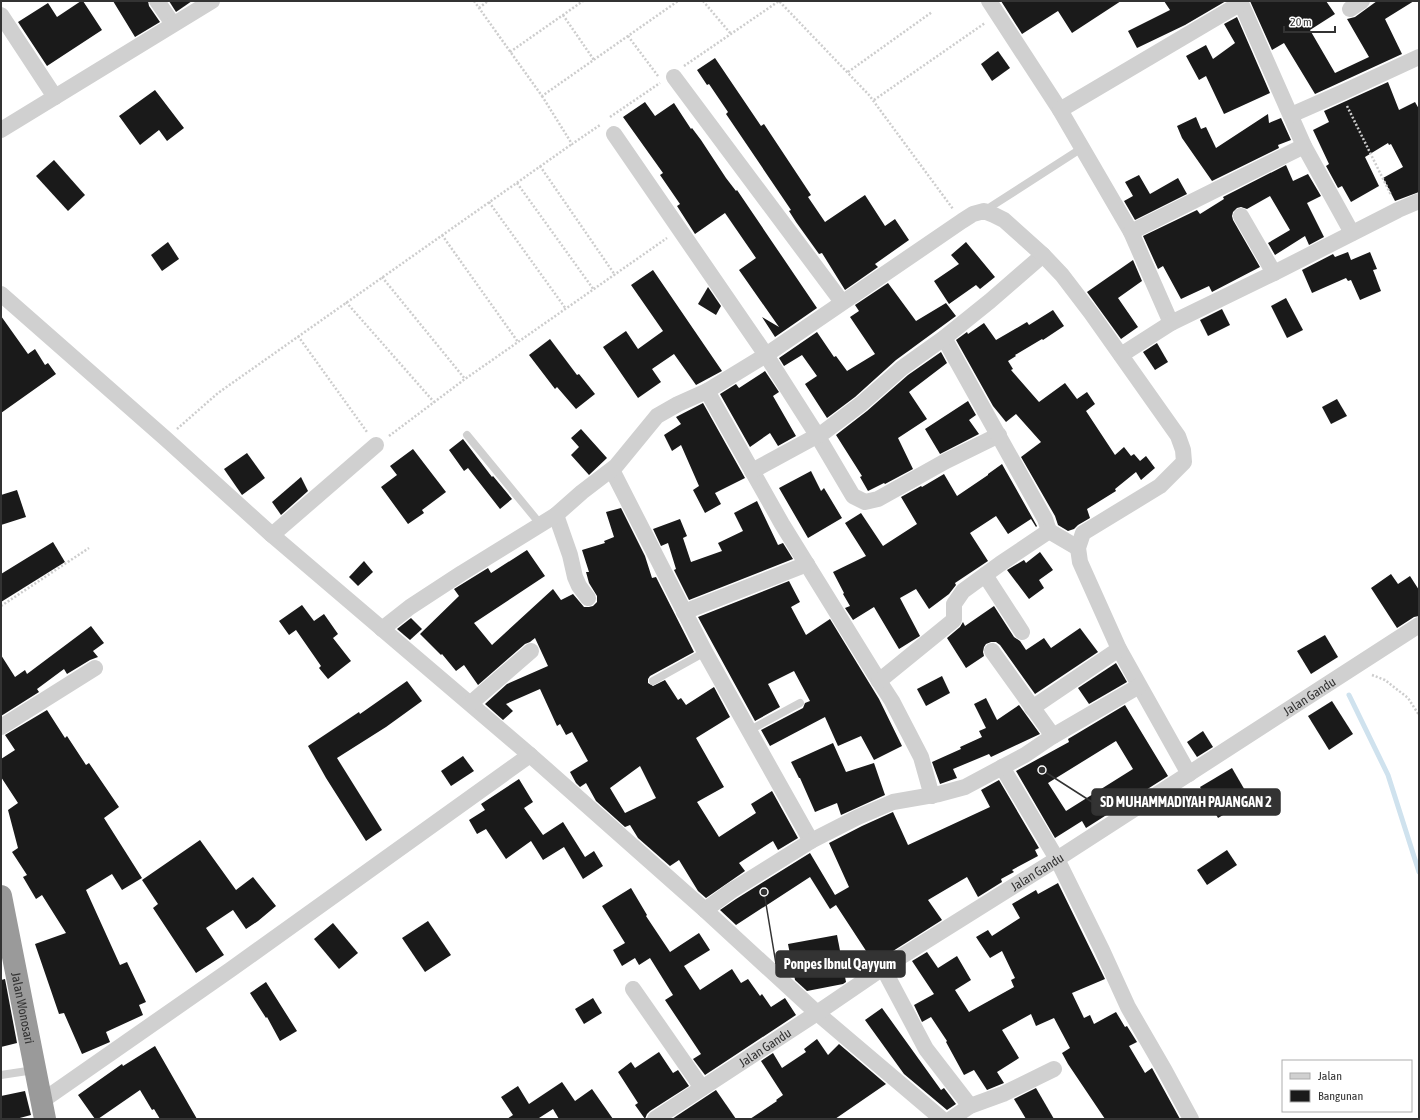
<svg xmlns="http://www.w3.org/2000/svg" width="1420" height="1120" font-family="'Asap Condensed',sans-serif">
<rect width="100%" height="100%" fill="#fff"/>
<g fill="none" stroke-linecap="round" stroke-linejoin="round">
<path stroke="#cfe2ee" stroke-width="5" d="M1349 695 1388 775 1419 872"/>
</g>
<g fill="#1a1a1a" fill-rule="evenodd">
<path d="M81 1H83L102 30 47 66 18 22 48 3 57 17Z"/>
<path d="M113 1H148L149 6 160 22 135 37Z"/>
<path d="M169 1H192L176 12Z"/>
<path d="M1001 1H1121L1072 33 1058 11 1022 34Z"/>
<path d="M1164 1H1226L1185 25 1137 48 1128 31 1170 10Z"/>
<path d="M1250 1H1326L1335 14 1310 30 1335 73 1369 57 1347 19 1355 17 1377 1H1414L1385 19 1402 54 1315 94 1284 43 1272 50Z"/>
<path d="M1237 17 1270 93 1224 114 1206 76 1199 80 1186 56 1206 45 1213 59 1235 43 1224 24Z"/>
<path d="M998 51 1010 68 992 81 981 64Z"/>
<path d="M715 58 761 126 764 124 811 195 808 197 825 222 865 195 885 226 895 219 909 240 875 264 878 267 845 290 822 253 819 254 796 222 789 211 791 210 726 114 728 112 709 84 707 85 697 70Z"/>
<path d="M1388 82 1399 110 1415 102 1419 109V192L1395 201 1383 178 1403 167 1391 144 1389 145 1388 143 1365 157 1379 186 1351 202 1342 186 1338 188 1326 166 1329 164 1313 130 1329 122 1324 111Z"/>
<path d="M155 90 184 128 167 141 159 130 140 145 119 116Z"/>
<path d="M645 102 655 116 674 103 691 129 692 128 701 140 726 178 736 191 737 190 817 308 775 337 762 317 779 327 739 270 756 258 736 229 725 213 695 234 677 206 680 204 660 175 663 173 623 117Z"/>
<path d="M1268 114 1269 123 1281 118 1291 140 1278 145 1279 148 1212 181 1182 138 1177 126 1196 117 1201 129 1206 127 1216 148Z"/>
<path d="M54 160 85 195 68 211 36 176Z"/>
<path d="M1286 165 1293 181 1308 174 1321 196 1307 203 1324 237 1309 245 1305 236 1275 255 1268 243 1290 230 1270 196 1247 209 1241 207 1237 208 1233 212 1232 216 1233 220 1260 267 1212 292 1209 286 1181 299 1163 266 1158 269 1143 236 1197 210 1200 214 1224 199 1223 197Z"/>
<path d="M1139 175 1150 194 1178 178 1187 194 1135 220 1124 201 1133 196 1125 182Z"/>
<path d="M168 242 179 259 162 271 151 255Z"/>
<path d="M966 242 995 277 980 289 976 285 949 304 934 281 959 264 951 255Z"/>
<path d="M1348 252 1351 260 1370 252 1377 269 1373 270 1381 291 1360 300 1351 280 1348 281 1346 278 1312 293 1302 270 1333 254 1335 257Z"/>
<path d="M1133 260 1142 281 1118 298 1138 327 1121 339 1087 292Z"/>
<path d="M653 270 722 371 696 385 674 354 652 369 661 382 638 398 603 347 626 331 638 349 663 331 631 285Z"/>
<path d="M888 283 916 321 946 303 956 316 896 360 855 397 827 418 805 384 817 376 802 355 784 366 779 358 817 332 834 357 836 356 847 371 875 354 850 317 859 311 855 305Z"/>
<path d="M708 287 721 306 716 315 698 304Z"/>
<path d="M1286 298 1303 330 1287 338 1271 306Z"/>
<path d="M1222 309 1230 325 1208 336 1200 320Z"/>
<path d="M1053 310 1064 326 1043 340 1042 339 1015 355 1016 356 1008 361 1013 369 1011 370 1039 402 1065 383 1077 399 1087 392 1095 404 1086 411 1115 455 1124 447 1131 456 1134 454 1140 461 1146 456 1155 468 1141 480 1136 472 1115 489 1116 491 1087 509 1090 518 1078 525 1074 529 1068 531 1058 525 1055 516 1021 457 1041 442 1016 414 1006 422 993 406 956 340 967 332 968 334 984 323 996 340 1027 322 1029 325Z"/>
<path d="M1 316 28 354 35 349 45 365 48 363 56 374 1 413Z"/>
<path d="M550 339 577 375 579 374 595 394 576 409 557 387 555 389 529 355Z"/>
<path d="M1157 343 1168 362 1155 370 1143 352Z"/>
<path d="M941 352 947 363 909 392 927 419 898 438 913 469 885 484 884 483 868 491 860 477 862 476 836 435 867 411 908 375Z"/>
<path d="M765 371 779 392 773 396 796 436 778 446 770 433 750 447 720 394 736 384 739 388Z"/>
<path d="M1337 399 1347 416 1331 424 1322 407Z"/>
<path d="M968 401 976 415 969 420 979 434 940 454 925 429Z"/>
<path d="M703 403 745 478 715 493 721 504 705 513 693 490 699 486 681 445 672 451 664 435 681 424 676 417Z"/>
<path d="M581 429 607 458 589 475 571 455 579 447 571 438Z"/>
<path d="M463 439 492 477 493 476 512 499 500 509 468 468 464 471 449 450Z"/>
<path d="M413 449 446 492 422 510 424 513 408 524 381 487 397 475 390 466Z"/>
<path d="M247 453 265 478 242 495 224 469Z"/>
<path d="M1002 464 1037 526 1036 527 1031 519 1008 534 996 516 970 533 988 561 955 583 956 585 949 594 929 609 916 589 900 598 920 636 899 649 874 607 853 620 845 608 850 606 843 594 844 593 833 572 866 556 845 523 861 513 883 546 917 524 901 497 921 486 922 487 944 474 957 496 988 475V474Z"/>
<path d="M811 471 821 491 824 488 842 518 808 538 779 488Z"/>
<path d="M301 477 308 491 281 515 272 502Z"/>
<path d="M17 490 26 517 1 525V495Z"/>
<path d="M757 501 778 545 783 543 793 559 689 600 674 570 676 569 668 543 661 546 653 529 680 519 687 536 683 538 691 562 722 551 718 543 743 531 734 513Z"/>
<path d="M621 508 645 556 652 578 656 577 694 652 650 676 648 679V683L653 686 665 680 678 700 681 698 686 705 714 687 730 717 696 738 724 787 697 802 719 837 756 813 751 804 772 791 798 838 778 850 773 841 739 863 745 871 706 898 698 891 679 860 670 866 638 838 630 825 625 827 596 801 586 783 580 787 576 783 570 772 588 761 572 732 566 735 560 724 557 726 540 689 506 704 513 711 503 720 485 704 507 684 548 666 535 638 530 642 525 644 478 685 464 665 456 671 442 654 441 655 420 634 459 596 454 589 488 568 491 573 527 550 545 576 474 623 492 645 553 589 561 600 573 594 584 607H589L593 606 597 602V596L589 583 586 572H589L582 550 605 543 604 541 614 537 606 512ZM640 766 656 798 625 813 610 788Z"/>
<path d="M53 542 65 562 1 602V574Z"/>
<path d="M1040 552 1053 570 1039 580 1044 588 1029 599 1007 570 1024 560 1026 563Z"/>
<path d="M364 561 373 572 358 586 349 577Z"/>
<path d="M1391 574 1398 584 1410 576 1419 590V616L1414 617 1397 628 1371 588Z"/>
<path d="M789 581 800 602 791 607 806 635 830 619 879 699 902 746 874 760 861 736 838 746 825 717 770 746 761 730 803 708 805 703 810 701 794 671 768 684 780 707 755 721 698 617Z"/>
<path d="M302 605 314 621 324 614 338 634 333 638 351 661 328 679 319 668 321 666 296 630 289 635 279 621Z"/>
<path d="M994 606 1014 637 1020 641 1026 650 1044 638 1051 648 1080 628 1098 652 1035 694 1000 645 996 642H991L986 644 984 647 983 652 984 656 966 668 947 638 960 627 963 622 965 626Z"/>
<path d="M411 618 422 629 410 640 397 629Z"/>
<path d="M91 626 104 643 93 651 98 657 90 660 67 674 64 669 37 689 39 692 1 716V655L15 677 25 670 27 674Z"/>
<path d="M1325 635 1338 657 1311 674 1297 651Z"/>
<path d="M1116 663 1127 682 1089 704 1078 688Z"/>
<path d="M942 676 950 693 926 706 917 689Z"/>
<path d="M407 681 422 701 386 727 337 758 382 830 366 841 326 778 308 746 359 712 360 714Z"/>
<path d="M986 698 997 720 1019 705 1040 734 991 757 989 754 953 769 957 778 940 784 932 762 961 749 960 747 982 737 979 731 986 728 974 704Z"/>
<path d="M1332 701 1353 734 1329 750 1308 716Z"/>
<path d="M1125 705 1168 776 1086 828 1082 821 1055 838 1016 771 1069 742 1068 739ZM1116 741 1133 769 1066 811 1048 783Z"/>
<path d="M47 710 65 738 67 736 86 765 89 763 119 807 104 818 142 878 122 890 112 874 86 890 120 965 127 962 146 1002 139 1005 143 1015 106 1032 110 1042 82 1054 64 1013 59 1014 35 944 66 933 42 895 36 899 23 877 27 875 12 852 18 848 8 810 18 803 1 777V759L15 750 5 735Z"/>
<path d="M1203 731 1213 747 1197 757 1187 742Z"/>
<path d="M833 743 846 772 874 763 885 795 841 815 837 803 815 812 800 778H799L791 762Z"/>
<path d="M463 756 474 771 451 786 441 771Z"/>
<path d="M1232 768 1250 799 1218 818 1200 787Z"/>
<path d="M519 779 533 802 524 808 543 835 563 822 585 857 594 851 603 866 583 879 564 847 543 860 531 841 506 859 486 829 477 834 469 820 485 810 481 804Z"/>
<path d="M999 780 1039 848 1035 850 1038 856 1012 870 1014 872 1001 879 1002 882 978 897 967 877 928 900 942 920 874 963 836 905 830 909 810 877 736 925 720 910 736 899 810 853 835 895 849 887 829 843 862 826 893 812 908 845 990 807 981 790Z"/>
<path d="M200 840 236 890 253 877 276 906 258 921 246 929 233 910 206 928 224 955 196 973 153 908 158 904 142 880Z"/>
<path d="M1227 850 1237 865 1207 885 1197 870Z"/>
<path d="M1058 883 1105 979 1072 993 1084 1018 1090 1015 1094 1024 1116 1012 1125 1027 1127 1026 1137 1042 1129 1046 1145 1073 1152 1068 1180 1119H1105L1068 1064 1062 1053 1070 1048 1054 1018 1036 1026 1031 1014 1002 1030 1019 1058 997 1072 1004 1083 987 1090 974 1070 964 1075 946 1042 947 1041 931 1017 922 1022 914 1005 934 994 912 961 927 952 938 968 957 956 971 980 955 990 969 1012 1014 987 1011 980 1015 978 1002 951 990 958 976 937 988 930 992 936 1020 918 1012 904 1036 890 1038 894Z"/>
<path d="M631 888 647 915 646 916 670 952 699 933 710 950 684 966 700 990 732 969 741 983 748 979 760 996 762 994 771 1007 785 998 796 1015 705 1075 693 1059 701 1054 665 1000 673 995 650 958 639 965 635 958 622 966 613 950 625 943 602 906Z"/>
<path d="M428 921 451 955 425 972 402 938Z"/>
<path d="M333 923 358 953 339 969 314 939Z"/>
<path d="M837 935 846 982 843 984 807 991 795 980 788 944Z"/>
<path d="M5 979 17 1043 1 1047V980Z"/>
<path d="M266 982 297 1031 280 1041 267 1017 266 1018 250 993Z"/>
<path d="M593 998 602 1013 584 1024 575 1009Z"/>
<path d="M882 1008 941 1090 944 1088 956 1104 947 1110 904 1074 865 1020Z"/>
<path d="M817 1039 828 1055 839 1044 886 1084 835 1119H750L777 1101 776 1100 783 1095 761 1061 773 1053 782 1068 806 1052 804 1049Z"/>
<path d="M155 1046 197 1119H160L154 1109 152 1110 140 1090 98 1119H95L78 1095 122 1064 123 1066Z"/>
<path d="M659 1052 673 1073 678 1070 689 1086 650 1111 647 1114 645 1119 635 1105 638 1103 618 1072 631 1062 635 1068Z"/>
<path d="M562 1082 575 1101 592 1089 613 1119H559L553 1109 539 1118V1119H507L513 1115 501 1097 518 1086 529 1104Z"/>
<path d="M1036 1088 1054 1119H1026L1014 1099Z"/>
<path d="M716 1090 736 1119H672Z"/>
<path d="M25 1091 31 1115 16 1119H1V1096Z"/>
</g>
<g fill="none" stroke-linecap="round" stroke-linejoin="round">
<g stroke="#cdcdcd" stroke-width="2.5" stroke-dasharray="2 2" stroke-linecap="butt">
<path d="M474 1 542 96 678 1"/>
<path d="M703 1 731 34"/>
<path d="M479 8 488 1"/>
<path d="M563 15 594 60"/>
<path d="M628 36 658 76"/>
<path d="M510 52 583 1"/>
<path d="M684 66 779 1 869 95 953 209"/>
<path d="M848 72 932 12"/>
<path d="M542 96 572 144 600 125"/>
<path d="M874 100 985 23"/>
<path d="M1347 106 1391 195"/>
<path d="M610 117 660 83"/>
<path d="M540 166 615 275"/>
<path d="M517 183 594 290"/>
<path d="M489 202 566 309"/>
<path d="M442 235 518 342"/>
<path d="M382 277 465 379"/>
<path d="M346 302 434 402"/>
<path d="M298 336 367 432"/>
<path d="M177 429 218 393 572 144"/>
<path d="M389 436 465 379 667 238"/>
<path d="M1 606 89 548"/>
<path d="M1372 675 1385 680 1408 698 1419 715"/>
</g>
<g stroke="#d0d0d0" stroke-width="8">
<path d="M984 211 1082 148"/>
<path d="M467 435 541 525"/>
<path d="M653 681 705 652"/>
<path d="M750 730 800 703"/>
<path d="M1 1075 34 1070"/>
</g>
<g stroke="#d0d0d0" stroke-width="16">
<path d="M157 1 173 24"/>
<path d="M989 1 1060 110 1131 232 1171 323"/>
<path d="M1240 1 1304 146 1352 233"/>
<path d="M1350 9 1362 1"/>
<path d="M1 15 55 97"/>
<path d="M674 77 842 302"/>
<path d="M1060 110 1241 3"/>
<path d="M1291 115 1341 93 1419 57"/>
<path d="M1 130 212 1"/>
<path d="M614 134 766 355 817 435 853 496 865 502 878 499 946 461 999 435"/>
<path d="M1241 216 1274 273"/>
<path d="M1131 232 1304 146"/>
<path d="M1 294 166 439 272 535 530 755 705 910 817 1013 942 1119"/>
<path d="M944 338 1045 519 1049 531"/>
<path d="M1121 355 1171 323 1274 273 1398 210 1419 201"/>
<path d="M707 391 782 524 879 681 892 701 921 757 932 796"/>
<path d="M612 470 705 652 811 841"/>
<path d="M752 471 824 432 861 404 902 368 944 338 990 301 1043 255"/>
<path d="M556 515 570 555 575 577 579 586 588 598"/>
<path d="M272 535 376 445"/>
<path d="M985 575 1022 632"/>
<path d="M684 612 807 564"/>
<path d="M382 629 410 607 462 573 556 515 582 492 616 466 657 416 678 404 707 391 766 355 962 221 973 214 984 211 994 215 1004 220 1043 255 1062 275 1091 313 1178 436 1183 450 1184 462 1160 486 1083 533 1078 548 1080 562 1119 649 1189 774"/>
<path d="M992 651 1053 736"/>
<path d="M879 681 954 620V604L963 591 1000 564 1049 531 1078 548"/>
<path d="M471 703 531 651"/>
<path d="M1032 708 1119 649"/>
<path d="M1 727 95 668"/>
<path d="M1002 767 1057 859 1102 950 1128 1007 1165 1071 1191 1119"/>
<path d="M705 910 731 891 811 841 858 817 893 802 939 794 965 787 1025 755 1053 736 1139 686"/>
<path d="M883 968 926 1049 970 1106"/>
<path d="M633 989 702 1088"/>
<path d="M42 1101 230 970 530 755"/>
<path id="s1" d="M655 1119 817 1013 883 968 1057 859 1419 625"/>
<path d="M951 1119 970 1106 1003 1094 1054 1069"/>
</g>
<path stroke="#9a9a9a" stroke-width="22" id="s2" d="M1 896 45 1119"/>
</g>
<g text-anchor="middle" stroke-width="4" stroke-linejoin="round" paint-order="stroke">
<g font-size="13" fill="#333" stroke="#fff">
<text dy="5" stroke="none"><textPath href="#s1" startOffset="779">Jalan Gandu</textPath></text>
<text dy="5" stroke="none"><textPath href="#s1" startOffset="455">Jalan Gandu</textPath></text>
<text dy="5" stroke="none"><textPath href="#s2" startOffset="114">Jalan Wonosari</textPath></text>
<text dy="5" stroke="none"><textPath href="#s1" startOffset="131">Jalan Gandu</textPath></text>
</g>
</g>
<path fill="none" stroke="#333" stroke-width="1.5" d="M1042 770L1092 802M764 892L776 964"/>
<g fill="#333" stroke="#fff" stroke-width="1.5">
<circle cx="1042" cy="770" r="4"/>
<circle cx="764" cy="892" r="4"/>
</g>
<g fill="#333" stroke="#333" stroke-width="1.5">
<rect x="1092" y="789" width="188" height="26" rx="4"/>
<rect x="776" y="951" width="129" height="26" rx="4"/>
</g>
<g font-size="14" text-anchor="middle" font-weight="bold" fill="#fff">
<text x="1186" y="807">SD MUHAMMADIYAH PAJANGAN 2</text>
<text x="840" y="969">Ponpes Ibnul Qayyum</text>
</g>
<rect width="1420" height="1120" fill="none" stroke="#333333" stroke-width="4"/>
<rect x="1282" y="1060" width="130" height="52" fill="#ffffff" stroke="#adadad"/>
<rect x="1290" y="1073" width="20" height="6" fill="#d0d0d0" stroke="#adadad"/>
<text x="1318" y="1080" font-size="12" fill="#333333">Jalan</text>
<rect x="1290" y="1090" width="20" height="12" fill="#1a1a1a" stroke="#adadad"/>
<text x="1318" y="1100" font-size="12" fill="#333333">Bangunan</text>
<path d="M1284 26v6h51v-6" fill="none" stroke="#333333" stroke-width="2"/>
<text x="1290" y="26" font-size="12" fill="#333333" stroke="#ffffff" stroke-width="3" paint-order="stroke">20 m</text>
</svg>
